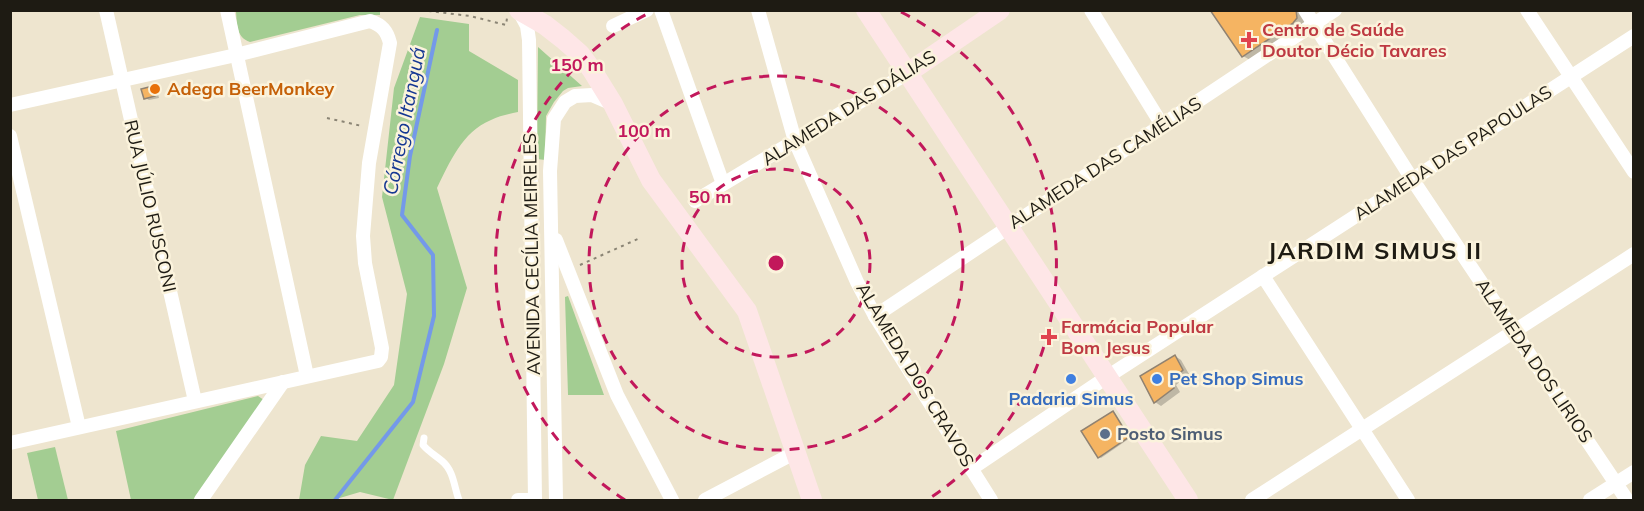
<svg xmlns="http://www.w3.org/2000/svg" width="1644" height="511" font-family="Mulish,sans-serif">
<rect width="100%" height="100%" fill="#eee5cf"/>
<g fill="#a3cd92">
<path d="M236 11H380V15H360L250 42C236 37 237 24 236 11Z"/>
<path d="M420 17 469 24V51L518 80V112C509 114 499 116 491 120 462 132 450 162 437 188L467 288 444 364 393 500 360 492 333 500H299L305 465 321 436 357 441 394 385 407 294 382 197 394 88Z"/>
<path d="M538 47 582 86 568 88 563 91 554 102 546 116 545 160 537 159Z"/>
<path d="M568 296 604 395H568L565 297Z"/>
<path d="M258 396 264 400 193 500H131L116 431Z"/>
<path d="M55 447 68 500H38L27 453Z"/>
</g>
<g fill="#0003">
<path d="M1212 10H1302L1305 23 1252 61 1243 56Z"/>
<path d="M153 88 157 90 159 98 149 100 145 98Z"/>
<path d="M1175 356 1181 360 1189 374 1176 385 1180 392 1161 406 1155 402Z"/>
<path d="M1115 414 1130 438 1101 458 1099 457Z"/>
</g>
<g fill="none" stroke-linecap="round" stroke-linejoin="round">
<path stroke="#7499e9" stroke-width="4" d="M335 500 413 402 434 316 433 255 402 215 410 156 437 30"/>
</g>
<g fill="#f5b462" stroke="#908271" stroke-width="1.5">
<path d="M1210 10H1296L1297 18 1293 23 1242 57Z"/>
<path d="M153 86 155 96 144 99 141 89Z"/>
<path d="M1175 355 1183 370 1171 381 1174 388 1154 403 1140 376Z"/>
<path d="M1113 411 1129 437 1098 458 1081 431Z"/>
</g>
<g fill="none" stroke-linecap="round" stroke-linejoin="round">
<g stroke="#8b8575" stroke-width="2" stroke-dasharray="3 4.5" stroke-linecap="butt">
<path d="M421 10 470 16 506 25 507 18"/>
<path d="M327 118 362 126"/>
<path d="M580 265 640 238"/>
</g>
<path stroke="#fff" stroke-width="7" d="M424 438 423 445C429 452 435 455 442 461 454 471 454 487 459 500"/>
<g stroke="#fff" stroke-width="14">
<path d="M106 10 195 401"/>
<path d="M227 10 307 376"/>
<path d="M661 10 723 184"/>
<path d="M758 10 795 141 857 282 875 316 991 500"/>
<path d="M1091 10 1162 125"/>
<path d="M1305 10 1412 179 1627 500"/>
<path d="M1527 10 1634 172"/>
<path d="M519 11 527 26 529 40 535 500"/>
<path d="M613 26 647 10"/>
<path d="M10 105 236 55 370 21C382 25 387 31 390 43L369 163 363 236 365 263 382 348 381 357 378 361 10 443"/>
<path d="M10 136 79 427"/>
<path d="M695 201 906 74"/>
<path d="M556 240 617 395 672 500"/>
<path d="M1263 276 1408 500"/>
<path d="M875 316 1335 10"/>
<path d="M971 469 1107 377 1634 36"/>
<path d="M201 500 283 382"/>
<path d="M518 500H535"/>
<path d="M556 500 550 171 554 119 565 102 575 96 592 95 613 104"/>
<path d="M705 500 796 452"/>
<path d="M1252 500 1634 254"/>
<path d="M1590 500 1634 472"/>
</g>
<g stroke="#fee6e7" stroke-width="20">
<path d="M519 10 545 25 563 39 580 54 592 70 613 104 651 180 747 311 812 500"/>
<path d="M866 10 1188 500"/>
<path d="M906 74 1000 10"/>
</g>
</g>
<g fill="none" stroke="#c2185b" stroke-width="3" stroke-dasharray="10 8">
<circle cx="776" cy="263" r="94"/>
<circle cx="776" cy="263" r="187"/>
<path d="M625 500A281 281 0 0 1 651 12M901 12A281 281 0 0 1 927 500"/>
</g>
<g fill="#e0444e" stroke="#fbf3dc" stroke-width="2">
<path d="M1246 31h6v6h6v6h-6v6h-6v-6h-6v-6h6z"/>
<path d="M1046 328h6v6h6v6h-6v6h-6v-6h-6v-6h6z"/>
</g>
<circle fill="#e8710a" stroke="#fbf3dc" stroke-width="2" cx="155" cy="89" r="6"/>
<g fill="#3f7fe0" stroke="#fbf3dc" stroke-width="2">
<circle cx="1071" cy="379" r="6"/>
<circle cx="1157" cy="379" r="6"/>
</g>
<circle fill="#5c6f8a" stroke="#fbf3dc" stroke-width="2" cx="1105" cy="434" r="6"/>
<g text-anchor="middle" stroke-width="5" stroke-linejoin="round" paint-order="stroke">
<g font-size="18" font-weight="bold" fill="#be3a42" stroke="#fbf3dc" text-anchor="start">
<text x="1262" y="36">Centro de Saúde<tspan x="1262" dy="21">Doutor Décio Tavares</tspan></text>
<text x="1061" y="333">Farmácia Popular<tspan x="1061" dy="21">Bom Jesus</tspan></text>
</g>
<g font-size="18" font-weight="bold" fill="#c56008" stroke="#fbf3dc" text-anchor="start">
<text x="167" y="95">Adega BeerMonkey</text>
</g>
<g font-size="18" fill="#1e1b13" stroke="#fbf3dc">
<text transform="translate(849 108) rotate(-32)" y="6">ALAMEDA DAS DÁLIAS</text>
<text transform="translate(1453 153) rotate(-33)" y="6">ALAMEDA DAS PAPOULAS</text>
<text transform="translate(1105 163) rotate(-33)" y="6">ALAMEDA DAS CAMÉLIAS</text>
<text transform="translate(150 206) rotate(77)" y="6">RUA JÚLIO RUSCONI</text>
<text transform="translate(532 254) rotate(-91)" y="6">AVENIDA CECÍLIA MEIRELES</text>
<text transform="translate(1534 361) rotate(56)" y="6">ALAMEDA DOS LIRIOS</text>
<text transform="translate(915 375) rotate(59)" y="6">ALAMEDA DOS CRAVOS</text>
</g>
<g font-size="18" font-weight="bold" fill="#366cbe" stroke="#fbf3dc" text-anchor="start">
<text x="1169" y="385">Pet Shop Simus</text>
<text x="1071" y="405" text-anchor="middle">Padaria Simus</text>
</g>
<g font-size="18" font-weight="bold" fill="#4e5e75" stroke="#fbf3dc" text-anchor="start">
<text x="1117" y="440">Posto Simus</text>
</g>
<g font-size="20" font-style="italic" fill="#163893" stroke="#fbf3dc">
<text transform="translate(404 121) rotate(-79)" y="7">Córrego Itanguá</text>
</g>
<g font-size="24" font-weight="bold" letter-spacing="1.5" fill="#1e1b13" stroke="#fbf3dc">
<text x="1375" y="259">JARDIM SIMUS II</text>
</g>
</g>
<circle cx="776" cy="263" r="9" fill="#c2185b" stroke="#fbf3dc" stroke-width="3"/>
<g font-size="18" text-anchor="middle" font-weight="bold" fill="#c2185b" stroke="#fbf3dc" stroke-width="5" stroke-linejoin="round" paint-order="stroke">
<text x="577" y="71">150 m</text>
<text x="644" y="137">100 m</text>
<text x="710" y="203">50 m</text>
</g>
<rect width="1644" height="511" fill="none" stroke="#1e1b13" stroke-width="24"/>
</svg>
